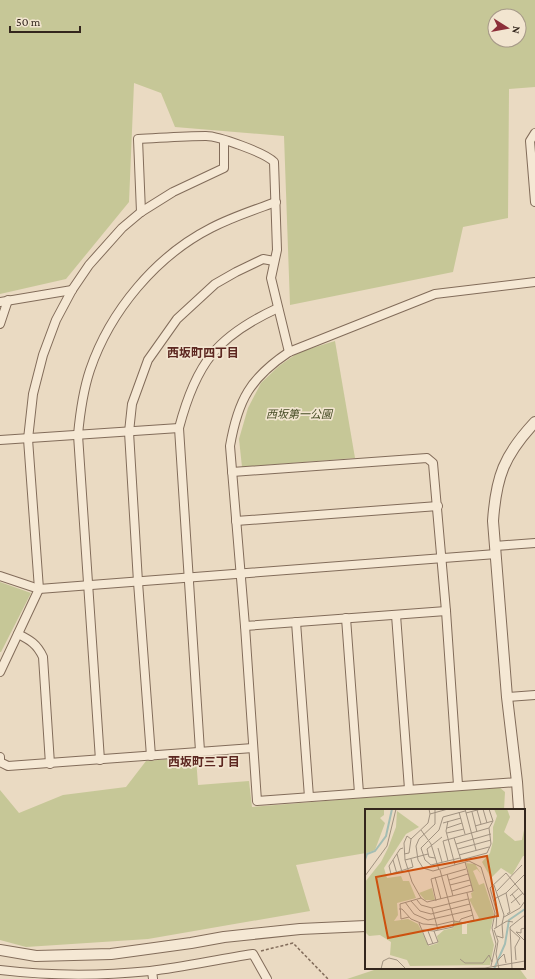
<svg xmlns="http://www.w3.org/2000/svg" width="535" height="979" font-family="'Crimson Pro','Noto Sans JP',serif">
<rect width="100%" height="100%" fill="#eadac2"/>
<g fill="#c6c797" fill-rule="evenodd">
<path d="M0 0H535V87L509 89 508 218 463 227 453 272 290 305 284 136 175 127 161 93 134 83 129 202 66 279 0 294ZM495 16H519V40H495Z"/>
<path d="M335 341 355 458 242 467 239 439 248 408 261 383 279 366 299 352Z"/>
<path d="M0 582 31 593 1 652H0Z"/>
<path d="M196 757 198 785 249 781 252 807 499 787 505 792 504 810H366V853L296 865 310 911 148 939 26 947 0 940V790L19 813 63 795 126 787 146 761Z"/>
<path d="M380 968H519L527 979H347Z"/>
</g>
<g fill="none" stroke-linecap="round" stroke-linejoin="round">
<defs>
<g id="minor">
<path d="M535 133 530 141 535 202"/>
<path d="M141 212 138 139C160 138 183 136 206 136 218 136 266 153 274 162L277 250 271 278 289 352"/>
<path d="M0 302 72 290"/>
<path d="M0 324 8 300"/>
<path d="M0 440 179 428"/>
<path d="M232 472 427 458 433 463 446 611 458 785"/>
<path d="M236 521 438 506"/>
<path d="M495 546 535 543"/>
<path d="M0 576 39 589 496 554"/>
<path d="M396 615 409 789"/>
<path d="M346 618 359 793"/>
<path d="M296 622 309 797"/>
<path d="M245 626 446 611"/>
<path d="M18 634C30 640 37 644 43 657L50 764"/>
<path d="M0 672 39 589 28 439 33 394 43 355 56 320 72 290 89 265 122 228 141 212 173 192 224 168V141"/>
<path d="M507 697 535 695"/>
<path d="M200 751 179 428C196 363 217 336 278 308"/>
<path d="M151 756 138 582 129 432 132 404 148 360 177 319 215 284 236 272 263 259 274 261"/>
<path d="M0 757V762L8 766 253 748"/>
<path d="M100 760 78 435C80 413 83 391 90 370 110 311 156 256 211 228 232 217 254 210 276 202"/>
<path d="M517 782 257 801 245 626 230 446C238 400 250 378 289 352L435 294 535 282"/>
<path d="M0 970C50 976 100 976 150 971 184 967 219 959 253 954L267 979"/>
<path d="M152 971 153 979"/>
</g>
<g id="tertiary">
<path d="M519 810 517 782 507 697 493 521C496 477 504 455 535 422"/>
<path d="M0 950 36 956 111 954 191 943 224 937 300 929 366 926"/>
</g>
</defs>
<use href="#minor" stroke="#826c5a" stroke-width="10"/>
<use href="#tertiary" stroke="#826c5a" stroke-width="12"/>
<path stroke="#826c5a" stroke-width="1.5" stroke-dasharray="3 2" stroke-linecap="butt" d="M261 951 293 943 328 979"/>
<use href="#minor" stroke="#f5e8d4" stroke-width="8"/>
<use href="#tertiary" stroke="#f5e8d4" stroke-width="10"/>
</g>
<g text-anchor="middle" stroke-width="3.5" stroke-linejoin="round" paint-order="stroke">
<g font-size="11" font-style="italic" fill="#474d26" stroke="#f2e5d0">
<text x="299" y="418">西坂第一公園</text>
</g>
<g font-size="12" font-weight="bold" fill="#5c2720" stroke="#f2e5d0">
<text x="203" y="357">西坂町四丁目</text>
<text x="204" y="766">西坂町三丁目</text>
</g>
</g>
<g transform="translate(365 809)">
<rect width="160" height="160" fill="#eadac2"/>
<path d="M0 0H19V6L15 9 20 14 10 41 2 44 0 48ZM129 0H142L145 8 139 23 150 32 157 31 160 16V47H158L147 66 136 59 126 69 117 53 125 44 128 32V18L132 7ZM32 2 54 18 41 25 19 59 22 69 36 67 38 72H44L51 89 32 94 33 106 29 112 43 110 53 115 64 137 73 134 72 127 79 121 88 119 89 112 97 114V125H102V115L114 109 104 90 107 89 106 84 108 83 101 54 110 55 117 66 112 60 108 62 114 76 119 74 129 105 125 123 129 136 125 156 45 157 42 151 25 146 26 133 15 126 4 127 0 123V73L16 53 23 39 31 18ZM67 79 70 91H60L54 84Z" fill="#c6c797"/>
<path fill="none" stroke="#a4bdb3" stroke-width="2" d="M0 51 2 45 10 42 21 27 27 0M129 160 140 135 144 111 160 100"/>
<path fill="none" stroke="#a19280" stroke-width="1" d="M70 0V15L54 30 51 37 53 51 58 59 68 62 104 52 116 58 130 104 127 119 131 135 126 157M100 0 111 41M118 0 122 14M112 1 116 15M94 3 100 25M107 3 112 23M101 4 116 0M65 5 83 0M83 12 81 22 90 56M78 14 96 9M110 17 128 12M82 19 97 14M56 21 66 35 74 61M82 24 99 20M89 29 96 51 122 44 126 35 124 19 128 12 124 0M78 32 124 19M78 32 83 52M91 35 126 25M38 39 35 40 24 57 26 65 48 58 46 50M73 39 77 53M93 40 126 31M32 45 37 63M39 45 44 44 46 30 63 14 65 5 64 0M63 45 40 51 47 73 56 89 62 93 108 82 100 53M94 46 124 38M70 49 64 48 62 40 77 28M95 49 66 56 60 51 56 39 74 21 78 8 100 2M28 51 32 65M40 51 39 34 42 27 46 30M82 65 88 87M0 67 22 37 31 0M70 68 76 90M84 71 103 65M85 76 105 71M87 82 106 76M132 82 157 56M141 84 145 103 142 105M147 85 155 96M145 87 154 79M129 90 141 84 160 65M52 91 56 96 67 99 103 90M46 92 55 102 66 105 105 95M71 92 66 70 101 60M40 93 49 105 63 111 107 101M146 94 158 84M67 99 73 121M34 100H37L46 110 58 115 72 116 89 112 100 114 109 111 102 84M44 108 36 110 35 95 56 89M139 108 155 99 160 92M94 113 96 110 108 106M54 114 63 136 73 133 69 122M131 119 132 104 125 79 141 64 160 87M129 120 137 115 139 106 129 76M145 120 155 129M57 121 69 122 88 118 89 112 75 61M129 121 133 132 131 145 134 160M63 122 68 135M132 127 138 129 137 115 142 112 148 113M159 131 151 123 156 124V120L160 119M95 150 100 154H118L124 146 127 153M133 151 139 145 141 154M151 151 150 138 155 129M16 160 18 152 24 149 32 151 41 160M55 160 120 159 160 152M147 160 145 118 160 106"/>
<path fill="#cd510f" fill-opacity="0.15" stroke="#cd510f" stroke-width="2" d="M122 47 133 107 23 129 11 68Z"/>
<rect width="160" height="160" fill="none" stroke="#33261d" stroke-width="2"/>
</g>
<g transform="translate(507 28) rotate(101)"><circle r="19" fill="#f2e5d0" stroke="#a69988"/>
<path d="M0-3L7 15L0 10L-7 15Z" fill="#8c2f39"/>
<text y="-6" font-size="11" font-weight="bold" text-anchor="middle" fill="#33261d">N</text>
</g>
<path d="M10 26v6h70v-6" fill="none" stroke="#33261d" stroke-width="2"/>
<text x="16" y="26" font-size="12" fill="#33261d" stroke="#f2e5d0" stroke-width="3" paint-order="stroke">50 m</text>
</svg>
